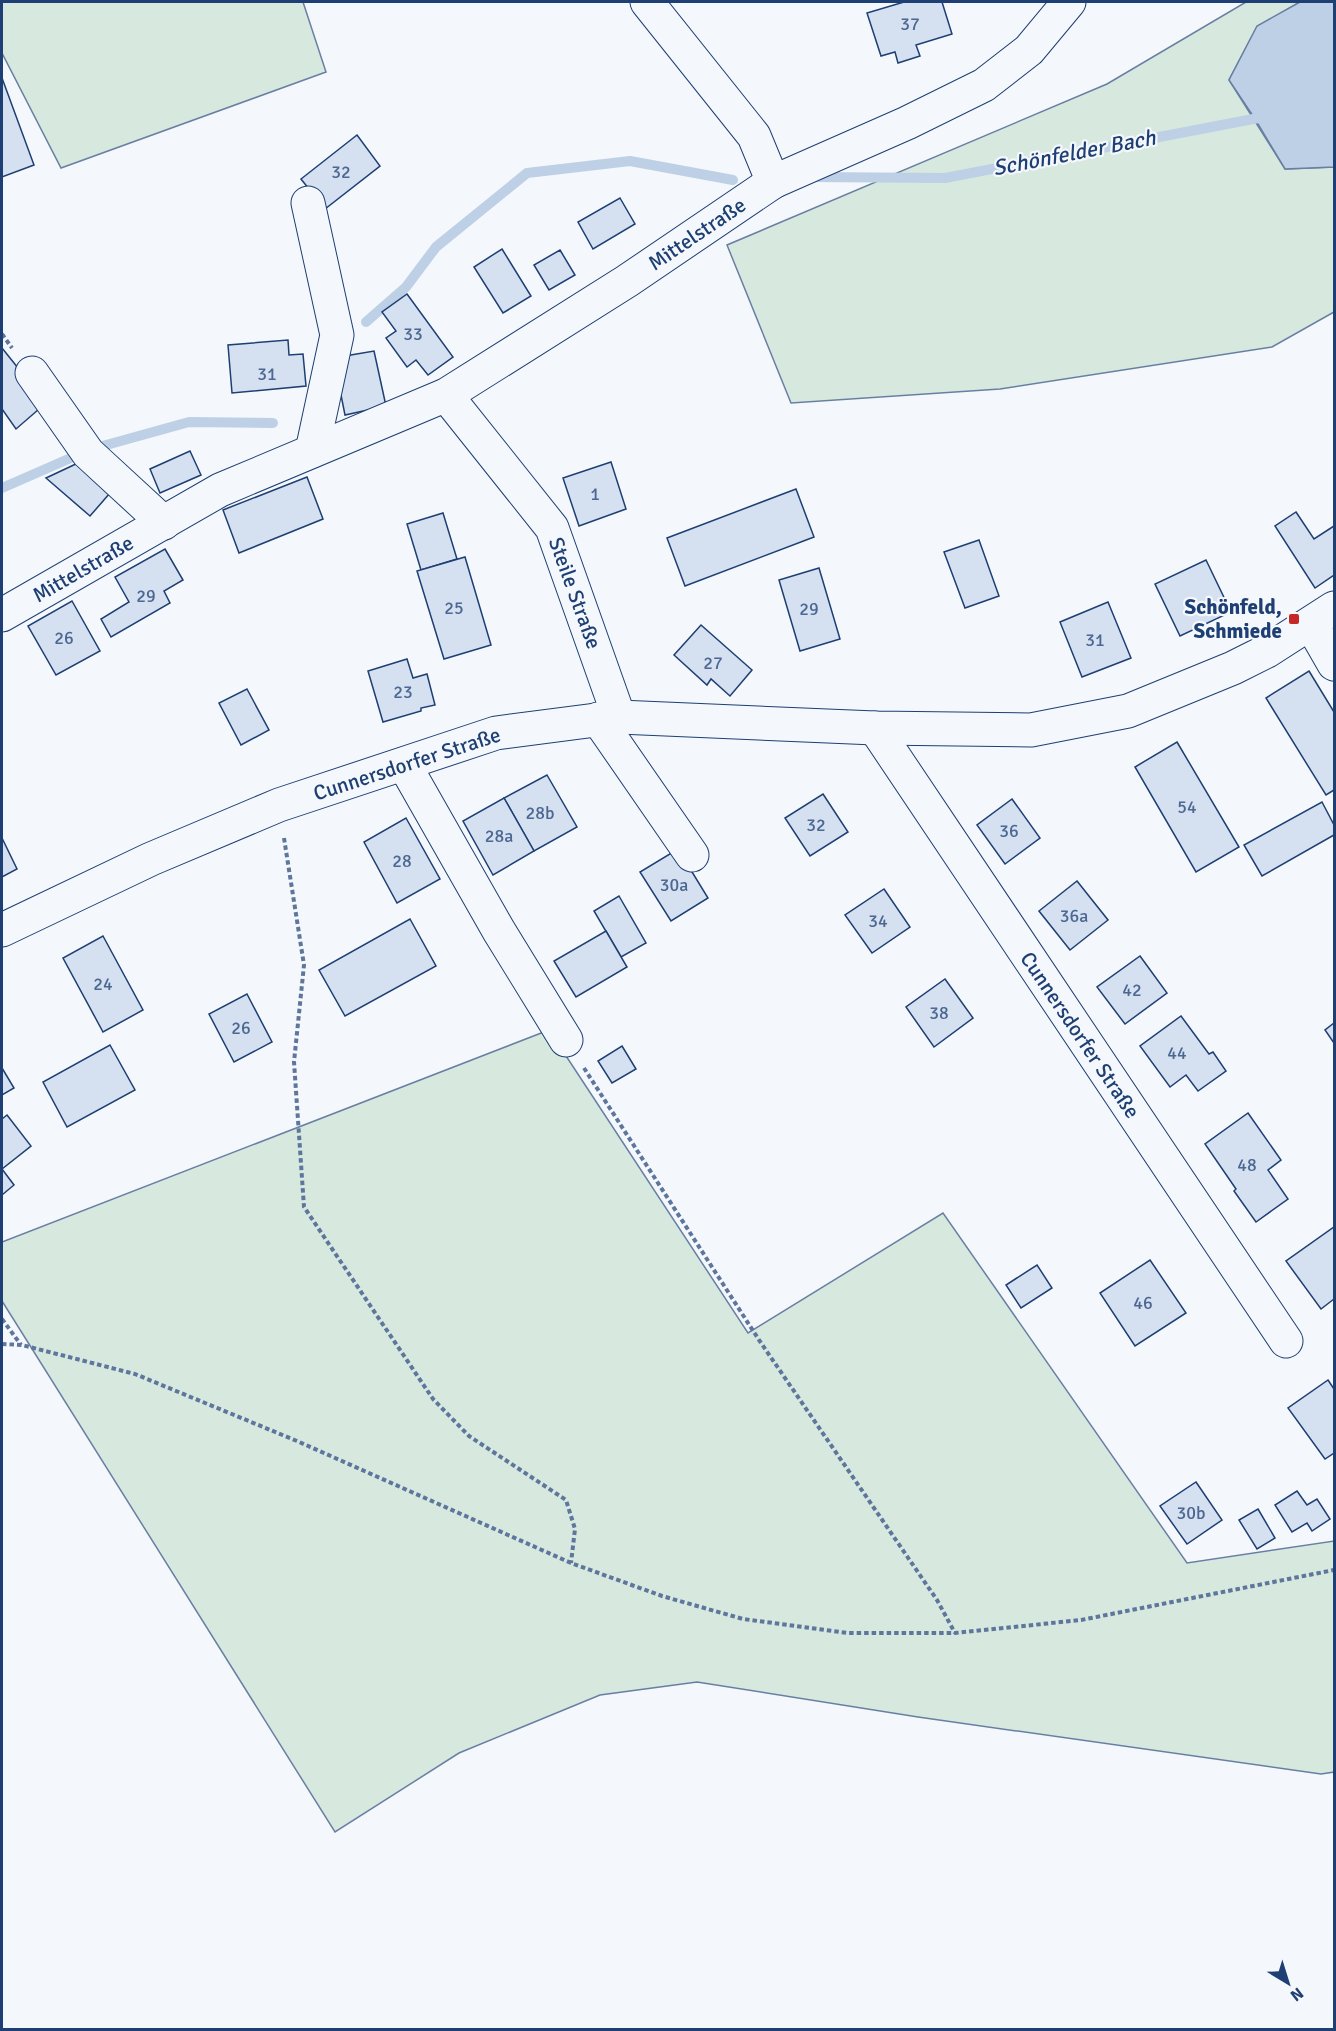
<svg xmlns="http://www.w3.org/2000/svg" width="1336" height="2031" font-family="Signika,sans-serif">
<rect width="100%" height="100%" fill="#f4f7fb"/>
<g fill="#d7e8df" stroke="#687fa3" stroke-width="1.5">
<path d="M2 2H303L326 72 61 168 2 53Z"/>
<path d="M1246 2H1300L1257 27 1229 80 1285 169 1334 167V312L1272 347 1000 389 791 403 727 245 1107 84Z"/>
<path d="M549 1030 748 1333 943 1213 1187 1563 1334 1541V1772L1321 1774 918 1717 697 1682 600 1695 459 1753 335 1832 2 1301V1242Z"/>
</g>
<path fill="#bed0e5" stroke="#687fa3" stroke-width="1.5" d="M1300 2H1334V167L1285 169 1255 119 1229 80 1257 26Z"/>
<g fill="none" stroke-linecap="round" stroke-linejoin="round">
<g stroke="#bed0e5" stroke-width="10">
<path d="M810 177 945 178 1269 116"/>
<path d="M366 322 406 287 436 247 527 173 630 161 733 180"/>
<path d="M99 447 189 422 273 423"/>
<path d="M2 488 73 457"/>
</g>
</g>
<g fill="#d5e0f0" stroke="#1d3f73" stroke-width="1.5">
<path d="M904 2H942L952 34 916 45 920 56 898 63 895 52 881 56 867 13Z"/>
<path d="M2 78 34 165 2 177Z"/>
<path d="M357 135 380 166 325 209 301 179Z"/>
<path d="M620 198 635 224 593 249 578 222Z"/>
<path d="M502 249 531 296 503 313 474 267Z"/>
<path d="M560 250 575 275 549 290 534 265Z"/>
<path d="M407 294 453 357 428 375 416 360 407 367 386 338 396 331 382 312Z"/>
<path d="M288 340 289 355 303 354 306 386 232 393 228 345Z"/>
<path d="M2 348 46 403 16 429 2 409Z"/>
<path d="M374 351 386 406 345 415 337 375 345 356Z"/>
<path d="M190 451 201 475 160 493 150 469Z"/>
<path d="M611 462 626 509 579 526 563 478Z"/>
<path d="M78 463 110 493 90 516 46 478Z"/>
<path d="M307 477 323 519 239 553 223 510Z"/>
<path d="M796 489 814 537 685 586 667 538Z"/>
<path d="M1296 512 1314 539 1334 526V575L1315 588 1275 526Z"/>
<path d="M443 513 457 559 421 570 407 524Z"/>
<path d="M979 540 999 596 965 608 944 552Z"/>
<path d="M165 549 183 580 164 591 170 603 111 637 101 619 129 602 115 577Z"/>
<path d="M465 557 491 645 444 659 417 571Z"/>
<path d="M1206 560 1231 612 1180 636 1155 584Z"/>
<path d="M819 568 840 639 800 651 779 580Z"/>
<path d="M72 601 100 651 56 675 28 626Z"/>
<path d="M1108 602 1131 658 1082 677 1060 622Z"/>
<path d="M701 625 752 670 730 696 711 679 707 685 674 655Z"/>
<path d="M407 659 413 678 427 674 435 705 421 708V711L383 722 368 671Z"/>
<path d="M1309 671 1334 712V790L1326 795 1266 698Z"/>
<path d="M247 689 269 730 241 745 219 703Z"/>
<path d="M1177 742 1239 847 1196 872 1135 767Z"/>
<path d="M547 775 577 827 534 851 504 798Z"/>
<path d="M823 794 848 832 810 856 785 818Z"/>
<path d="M504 798 534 851 493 875 463 821Z"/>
<path d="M1012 799 1040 838 1005 864 977 825Z"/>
<path d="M1322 802 1334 825V835L1262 876 1244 845Z"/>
<path d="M406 818 440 879 397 903 364 842Z"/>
<path d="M2 838 17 869 2 877Z"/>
<path d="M678 849 708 898 671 921 640 872Z"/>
<path d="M1077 881 1108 920 1070 950 1039 911Z"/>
<path d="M884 889 910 927 872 953 845 915Z"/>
<path d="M619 896 646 943 621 957 594 911Z"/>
<path d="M410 919 436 966 345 1016 319 970Z"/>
<path d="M606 931 627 967 576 997 554 961Z"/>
<path d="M103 936 143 1010 103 1032 63 958Z"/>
<path d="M1140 956 1167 993 1125 1024 1097 987Z"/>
<path d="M945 979 973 1018 934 1047 906 1007Z"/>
<path d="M247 994 272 1042 234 1062 209 1014Z"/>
<path d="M1181 1016 1209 1054 1213 1052 1226 1071 1198 1091 1186 1075 1170 1087 1140 1046Z"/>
<path d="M1334 1023V1043L1325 1030Z"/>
<path d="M110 1045 135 1090 67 1127 43 1082Z"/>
<path d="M622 1046 636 1069 612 1083 598 1061Z"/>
<path d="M2 1068 14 1088 2 1095Z"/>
<path d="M1248 1113 1281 1160 1268 1170 1288 1199 1256 1222 1234 1191 1236 1189 1205 1144Z"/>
<path d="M7 1115 31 1146 2 1169V1119Z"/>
<path d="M2 1169 14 1185 2 1195Z"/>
<path d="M1334 1227V1299L1321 1309 1286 1261Z"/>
<path d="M1150 1260 1186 1313 1135 1346 1100 1293Z"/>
<path d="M1037 1265 1052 1288 1021 1308 1006 1285Z"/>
<path d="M1328 1380 1334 1389V1453L1325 1459 1288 1408Z"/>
<path d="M1196 1482 1222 1520 1187 1544 1160 1506Z"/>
<path d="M1297 1491 1307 1505 1317 1499 1330 1519 1312 1531 1307 1523 1292 1532 1275 1505Z"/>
<path d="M1258 1509 1275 1538 1257 1549 1239 1520Z"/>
</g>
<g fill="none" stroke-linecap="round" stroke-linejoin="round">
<defs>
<g id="minor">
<path d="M647 2 754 136 773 182"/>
<path d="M308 203 337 335 312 451"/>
<path d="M32 373 88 453 164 523"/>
<path d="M446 395 552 528 619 717"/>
<path d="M2 615 220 490 446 395 627 281 773 182 907 123 984 85 1029 50 1069 2"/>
<path d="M1311 624 1334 664"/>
<path d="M598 719 692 855"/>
<path d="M875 728 1286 1341"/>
<path d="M404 764 499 931 566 1040"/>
<path d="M2 930 151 859 279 805 496 733 619 717 875 728 1031 730 1128 711 1233 668 1267 651 1334 608"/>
</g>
</defs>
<use href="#minor" stroke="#1d3f73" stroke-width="35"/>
<g stroke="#5e769c" stroke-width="4" stroke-dasharray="4.5 3" stroke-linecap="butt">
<path d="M2 334 12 348"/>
<path d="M284 838 304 965 294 1062 304 1207 433 1399 469 1436 566 1500 575 1529 571 1563"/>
<path d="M584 1068 759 1340 937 1600 955 1633"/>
<path d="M2 1319 21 1345"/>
<path d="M2 1344 22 1345 135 1374 297 1441 571 1563 662 1596 743 1619 848 1633H955L1081 1620 1334 1570"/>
</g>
<use href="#minor" stroke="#f4f7fb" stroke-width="33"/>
</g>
<rect fill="#c62828" stroke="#f4f7fb" stroke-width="2" x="1288" y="613" width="12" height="12" rx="3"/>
<g text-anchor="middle" stroke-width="4.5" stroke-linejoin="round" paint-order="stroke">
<g font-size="18" fill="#4b6792">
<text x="910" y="30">37</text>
<text x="341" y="178">32</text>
<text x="413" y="340">33</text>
<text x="267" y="380">31</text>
<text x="595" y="500">1</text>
<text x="146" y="602">29</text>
<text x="454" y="614">25</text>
<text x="809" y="615">29</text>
<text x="64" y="644">26</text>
<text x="1095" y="646">31</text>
<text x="713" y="669">27</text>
<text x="403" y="698">23</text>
<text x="1187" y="813">54</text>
<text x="540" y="819">28b</text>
<text x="816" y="831">32</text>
<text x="1009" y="837">36</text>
<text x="499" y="842">28a</text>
<text x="402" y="867">28</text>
<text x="674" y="891">30a</text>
<text x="1074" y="922">36a</text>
<text x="878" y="927">34</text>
<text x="103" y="990">24</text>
<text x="1132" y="996">42</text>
<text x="939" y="1019">38</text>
<text x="241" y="1034">26</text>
<text x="1177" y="1059">44</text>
<text x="1247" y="1171">48</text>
<text x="1143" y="1309">46</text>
<text x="1191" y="1519">30b</text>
</g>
<g font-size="21" fill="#1d3f73" stroke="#f4f7fb">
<text transform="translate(697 234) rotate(-34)" y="7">Mittelstraße</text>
<text transform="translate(83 569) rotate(-30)" y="7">Mittelstraße</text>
<text transform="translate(575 593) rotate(70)" y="7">Steile Straße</text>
<text transform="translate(407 764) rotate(-18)" y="7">Cunnersdorfer Straße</text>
<text transform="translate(1080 1035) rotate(56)" y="7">Cunnersdorfer Straße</text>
</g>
<g font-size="21" font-weight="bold" fill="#1d3f73" stroke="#f4f7fb" text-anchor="end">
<text x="1282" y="614">Schönfeld,<tspan x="1282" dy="24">Schmiede</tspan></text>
</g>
<g font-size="22" font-style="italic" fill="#1d3f73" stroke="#f4f7fb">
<text transform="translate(1074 152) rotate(-11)" y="8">Schönfelder Bach</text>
</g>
</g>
<rect width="1336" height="2031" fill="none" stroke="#1d3f73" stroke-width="6"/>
<g transform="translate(1288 1983) rotate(142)" stroke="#f4f7fb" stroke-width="4.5" paint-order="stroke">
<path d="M0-4.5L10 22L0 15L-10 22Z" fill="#1d3f73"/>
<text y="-9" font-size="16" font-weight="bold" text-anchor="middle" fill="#1d3f73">N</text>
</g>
</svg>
